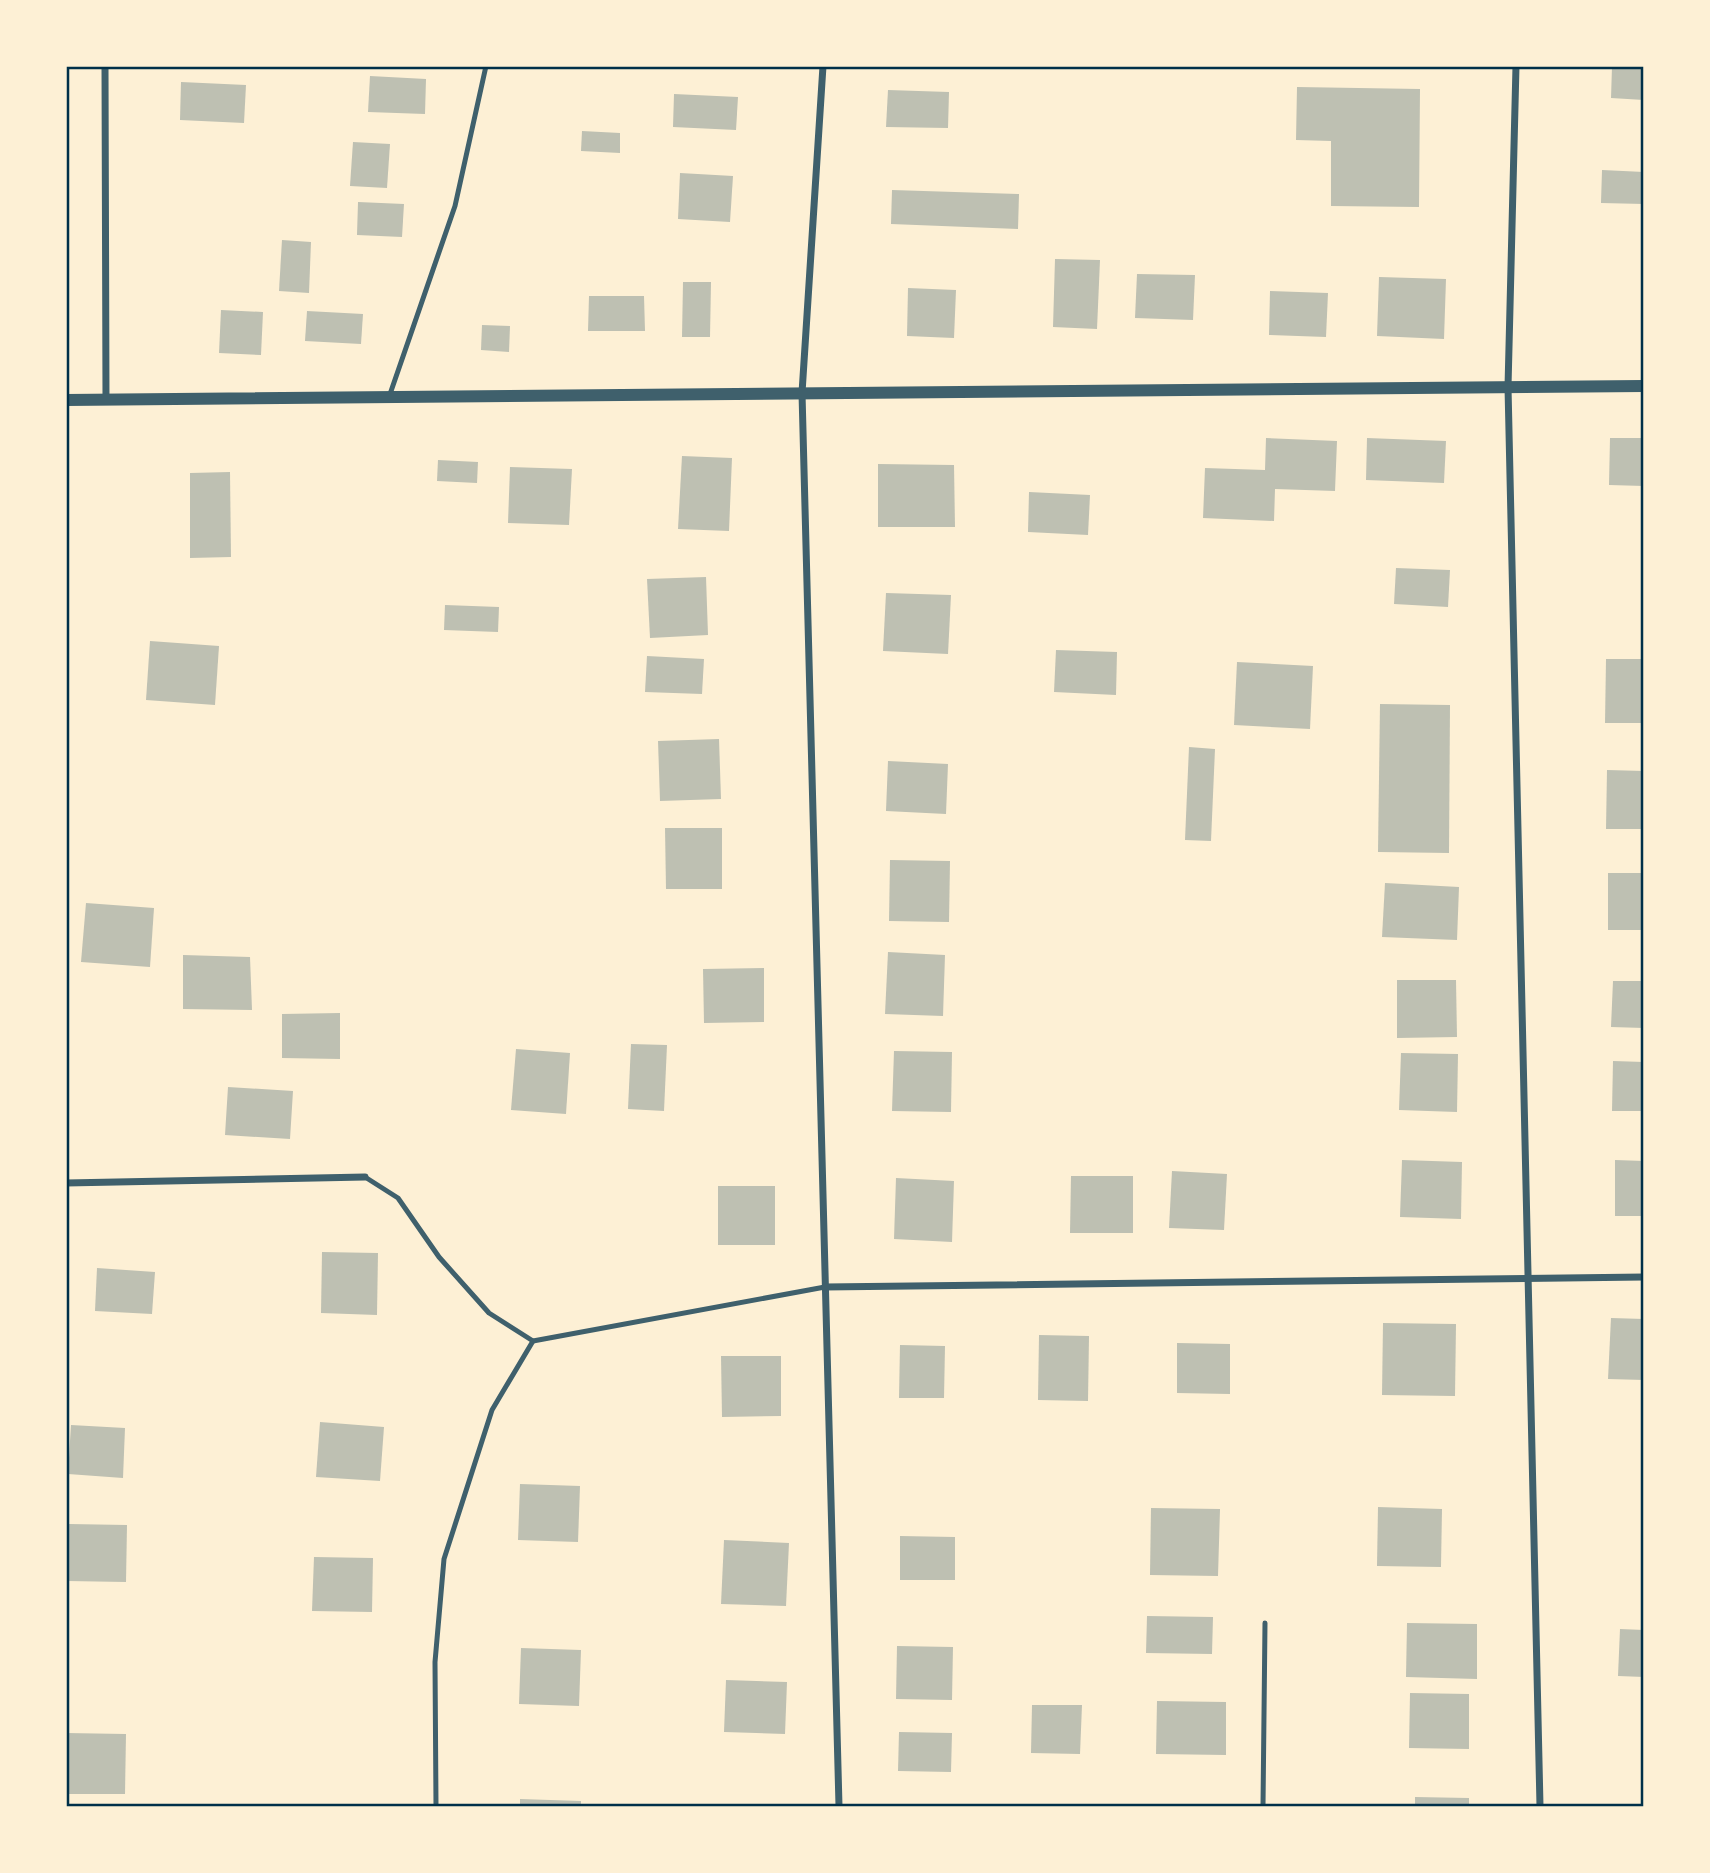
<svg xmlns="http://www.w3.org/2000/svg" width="1710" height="1873" font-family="'Exo 2',sans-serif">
<rect width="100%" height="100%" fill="#fdf0d5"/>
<g fill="#bec0b2">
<path d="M1612 66H1644V100L1611 98Z"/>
<path d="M370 76 426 79 425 114 368 112Z"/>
<path d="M181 82 246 85 244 123 180 120Z"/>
<path d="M1297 87 1420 89 1419 207 1331 206V141L1296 140Z"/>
<path d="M888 90 949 92 948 128 886 127Z"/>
<path d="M674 94 738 97 736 130 673 127Z"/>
<path d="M582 131 620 133V153L581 151Z"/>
<path d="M353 142 390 144 387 188 350 186Z"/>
<path d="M1602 170 1644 172V204L1601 203Z"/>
<path d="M680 173 733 176 730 222 678 219Z"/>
<path d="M892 190 1019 194 1018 229 891 224Z"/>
<path d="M358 202 404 204 402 237 357 235Z"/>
<path d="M282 240 311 242 309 293 279 291Z"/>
<path d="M1055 259 1100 260 1097 329 1053 327Z"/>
<path d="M1137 274 1195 275 1193 320 1135 318Z"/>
<path d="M1379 277 1446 279 1444 339 1377 336Z"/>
<path d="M683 282H711L710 337H682Z"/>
<path d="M908 288 956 290 954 338 907 336Z"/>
<path d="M1270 291 1328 293 1326 337 1269 335Z"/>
<path d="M589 296H644L645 331H588Z"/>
<path d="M221 310 263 312 261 355 219 353Z"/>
<path d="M307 311 363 314 361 344 305 341Z"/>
<path d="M482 325 510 326 509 352 481 350Z"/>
<path d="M1266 438 1337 441 1335 491 1275 489 1274 521 1203 518 1205 468 1265 470Z"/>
<path d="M1367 438 1446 441 1444 483 1366 480Z"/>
<path d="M1610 438H1644V486L1609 485Z"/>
<path d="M682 456 732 458 729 531 678 529Z"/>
<path d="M438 460 478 462 477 483 437 481Z"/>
<path d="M878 464 954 465 955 527H878Z"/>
<path d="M510 467 572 469 569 525 508 523Z"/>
<path d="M230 472 231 557 190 558V473Z"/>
<path d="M1029 492 1090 495 1088 535 1028 532Z"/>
<path d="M1396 568 1450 570 1448 607 1394 604Z"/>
<path d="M706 577 708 635 650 638 647 579Z"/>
<path d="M886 593 951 595 948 654 883 651Z"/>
<path d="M445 605 499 607 498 632 444 630Z"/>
<path d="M150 641 219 646 215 705 146 700Z"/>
<path d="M1056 650 1117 652 1116 695 1054 692Z"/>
<path d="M647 656 704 659 702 694 645 692Z"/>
<path d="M1606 659H1644V723H1605Z"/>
<path d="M1237 662 1313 666 1310 729 1234 725Z"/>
<path d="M1380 704 1450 705 1449 853 1378 852Z"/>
<path d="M719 739 721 799 660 801 658 741Z"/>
<path d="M1189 747 1215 749 1211 841 1185 840Z"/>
<path d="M888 761 948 764 946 814 886 811Z"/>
<path d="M1607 770 1644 771V829H1606Z"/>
<path d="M665 828H722V889H666Z"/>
<path d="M890 860 950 861 949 922 889 921Z"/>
<rect x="1608" y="873" width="36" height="57"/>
<path d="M1385 883 1459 887 1457 940 1382 937Z"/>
<path d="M86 903 154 908 150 967 81 962Z"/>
<path d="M888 952 945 955 943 1016 885 1014Z"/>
<path d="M183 955 250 957 252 1010 183 1009Z"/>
<path d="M764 968V1022L704 1023 703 969Z"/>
<path d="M1397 980H1456L1457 1037 1397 1038Z"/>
<path d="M1613 981H1644V1028L1611 1027Z"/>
<path d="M340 1013V1059L282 1058V1014Z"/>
<path d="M631 1044 667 1045 664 1111 628 1109Z"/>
<path d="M516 1049 570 1053 566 1114 511 1110Z"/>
<path d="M894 1051 952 1052 951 1112 892 1111Z"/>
<path d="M1401 1053 1458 1054 1457 1112 1399 1110Z"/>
<path d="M1613 1061 1644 1062V1111H1612Z"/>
<path d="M228 1087 293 1091 290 1139 225 1135Z"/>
<path d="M1402 1160 1462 1162 1461 1219 1400 1217Z"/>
<path d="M1615 1160 1644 1161V1216H1615Z"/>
<path d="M1172 1171 1227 1174 1224 1230 1169 1228Z"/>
<path d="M1071 1176H1133V1233H1070Z"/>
<path d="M896 1178 954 1181 952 1242 894 1239Z"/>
<rect x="718" y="1186" width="57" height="59"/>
<path d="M322 1252 378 1253 377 1315 321 1313Z"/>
<path d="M97 1268 155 1272 152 1314 95 1311Z"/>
<path d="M1611 1318 1644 1319V1380L1608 1379Z"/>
<path d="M1383 1323 1456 1324 1455 1396 1382 1395Z"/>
<path d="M1039 1335 1089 1336 1088 1401 1038 1400Z"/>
<path d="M1177 1343 1230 1344V1394L1177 1393Z"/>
<path d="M900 1345 945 1346 944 1398H899Z"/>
<path d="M721 1356H781V1416L722 1417Z"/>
<path d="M320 1422 384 1427 380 1481 316 1477Z"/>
<path d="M71 1425 125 1428 123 1478 68 1474Z"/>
<path d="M520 1484 580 1486 578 1542 518 1540Z"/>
<path d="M1378 1507 1442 1509 1441 1567 1377 1566Z"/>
<path d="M1151 1508 1220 1509 1218 1576 1150 1575Z"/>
<path d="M69 1524 127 1525 126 1582 67 1581Z"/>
<path d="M900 1536 955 1537V1580H900Z"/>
<path d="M724 1540 789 1543 786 1606 721 1604Z"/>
<path d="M314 1557 373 1558 372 1612 312 1611Z"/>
<path d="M1147 1616 1213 1617 1212 1654 1146 1653Z"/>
<path d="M1407 1623 1477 1624V1679L1406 1677Z"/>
<path d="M1620 1629 1644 1630V1677L1618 1676Z"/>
<path d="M897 1646 953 1647 952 1700 896 1699Z"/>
<path d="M521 1648 581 1650 579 1706 519 1704Z"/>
<path d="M726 1680 787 1682 785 1734 724 1732Z"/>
<path d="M1410 1693 1469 1694V1749L1409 1748Z"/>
<path d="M1157 1701 1226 1702V1755L1156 1754Z"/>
<path d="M1032 1705H1082L1080 1754 1031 1753Z"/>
<path d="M899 1732 952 1733 951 1772 898 1771Z"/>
<path d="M66 1733 126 1734 125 1794H66Z"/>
<path d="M1415 1797 1469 1798V1806H1415Z"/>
<path d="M520 1799 581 1801V1806H520Z"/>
</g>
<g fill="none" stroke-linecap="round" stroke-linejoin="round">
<g stroke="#3f606c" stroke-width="5">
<path d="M389 397 455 206 486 66"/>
<path d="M365 1177 398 1198 439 1257 489 1313 533 1341 492 1410 444 1559 435 1662 436 1806"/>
<path d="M533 1341 825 1287"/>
<path d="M1263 1806 1265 1623"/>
</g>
<g stroke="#3f606c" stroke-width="7">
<path d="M105 66 106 400"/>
<path d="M823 66 802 393 839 1806"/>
<path d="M1516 66 1508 387 1540 1806"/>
<path d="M66 1183 365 1177"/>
<path d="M825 1287 1644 1277"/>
</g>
<path stroke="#3f606c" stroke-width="12" d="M66 400 1644 386"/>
</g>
<rect width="1710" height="1873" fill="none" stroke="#fdf0d5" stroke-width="136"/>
<rect x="68" y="68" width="1574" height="1737" fill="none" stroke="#003049" stroke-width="2.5"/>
</svg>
